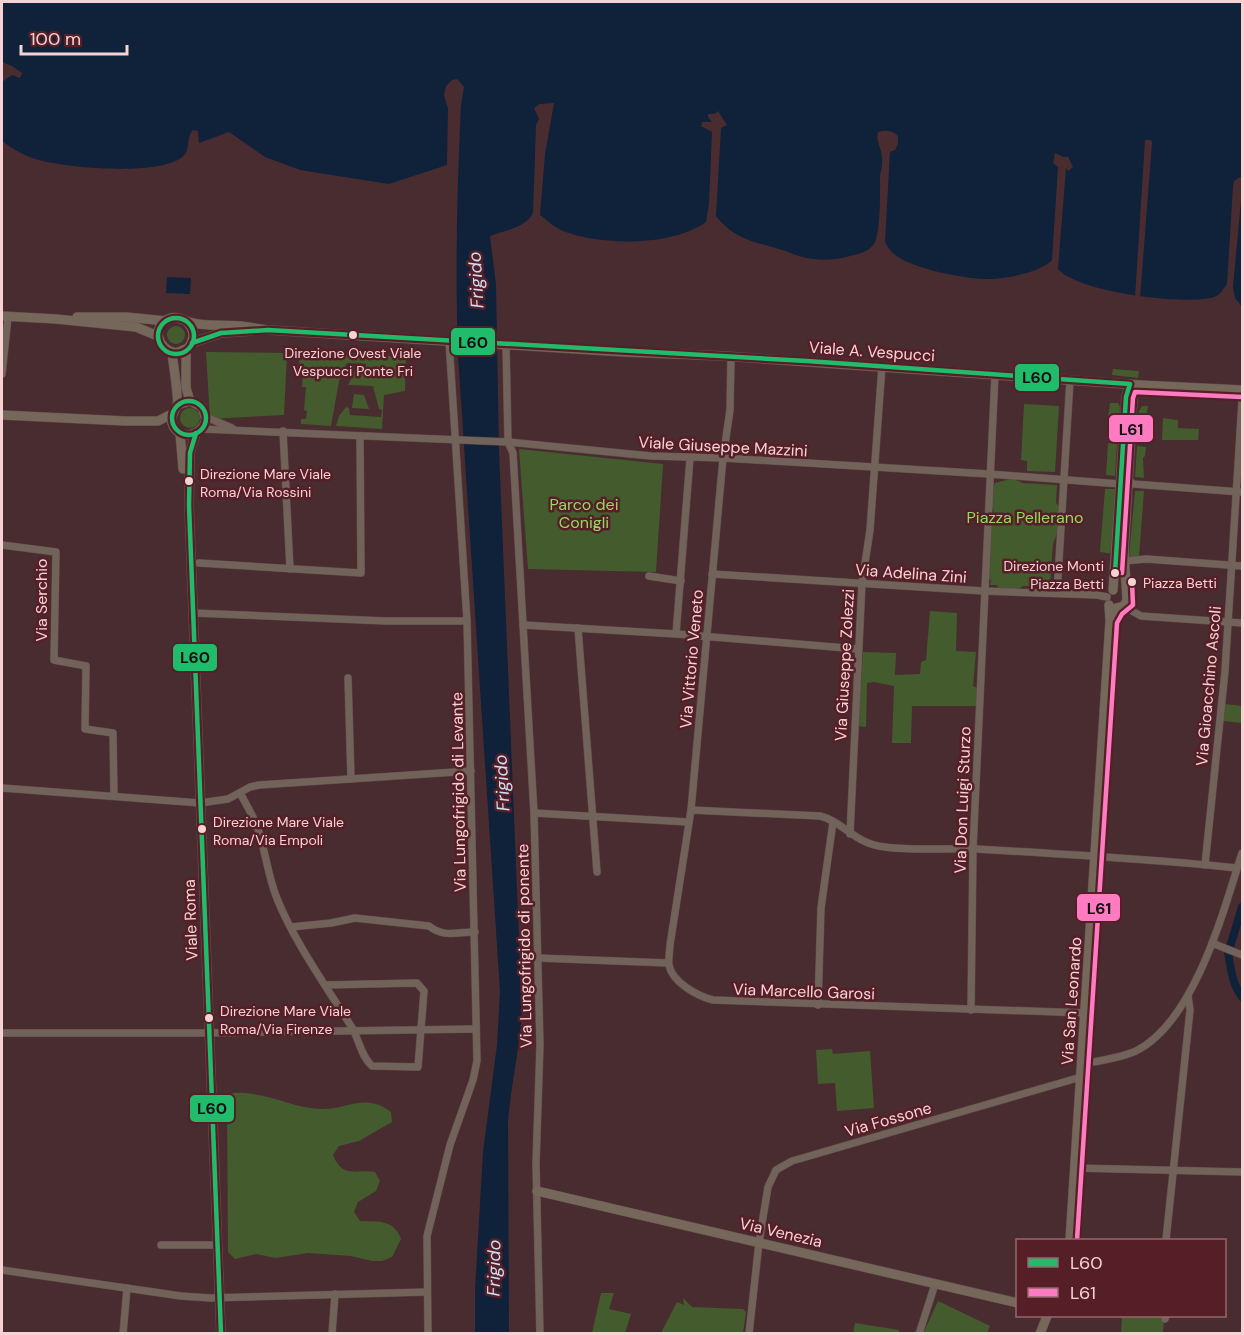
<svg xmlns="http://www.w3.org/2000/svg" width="1244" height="1335" font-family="'DM Sans',sans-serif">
<rect width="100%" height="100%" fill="#492c30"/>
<g fill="#445b2e">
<circle cx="176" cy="335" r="9"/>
<path d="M299 350 406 357 405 391 384 395 382 429 336 426 339 416 346 407 349 408 350 415 381 417 382 410 379 409 373 386 348 385 355 371H366V364L347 363 339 381 331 426 301 424V419H306L307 411 304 410 306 387H302L303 371H299Z"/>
<path d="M206 352 287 353 284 415 210 419Z"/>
<path d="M1113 369 1139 371 1138 378 1112 375Z"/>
<path d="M354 394 364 395 369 409 352 408Z"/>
<path d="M1110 403H1118L1120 407 1118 440 1115 438 1107 439 1108 427 1110 425 1108 418Z"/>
<path d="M1024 404 1059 406 1055 472 1027 471V461L1021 460Z"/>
<path d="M1142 406H1148L1144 428 1147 430 1146 441H1137L1139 411Z"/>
<circle cx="190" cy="418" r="10"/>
<path d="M1163 418 1178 420V428L1199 429 1198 440H1162Z"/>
<path d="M1108 443 1117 444 1115 476 1106 475Z"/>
<path d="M1137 446 1146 447 1145 456 1143 458 1144 478 1135 477Z"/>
<path d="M519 449 663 464 656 572 528 569Z"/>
<path d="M1010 479 1019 481 1022 483 1057 485 1056 503 1059 506 1061 523 1053 544 1050 586H1023L1017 590H999L997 585H990L991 580 988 578V564L991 560 988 556 990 525 994 522C995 507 988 499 995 483Z"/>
<path d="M1105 489H1116L1114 554 1100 552Z"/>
<path d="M1135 491H1144L1139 556H1129Z"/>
<path d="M930 611 957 613 956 651 976 652 973 686 977 688V706H912L911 743H892L894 686 874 682 867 683 866 727 858 726 863 652 896 653 895 675 920 674 921 662 926 660Z"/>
<path d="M1225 704 1242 706V723L1223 721Z"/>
<path d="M832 1049 833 1054 870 1051 874 1108 837 1111 835 1083 818 1084 816 1050Z"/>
<path d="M233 1093C264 1091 290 1107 320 1109 348 1110 364 1092 391 1112L392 1122 359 1141 339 1146 333 1155C343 1179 355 1169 375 1172L380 1181 376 1191 358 1202 354 1212 360 1221C378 1222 394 1219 401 1239L392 1257 382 1261H372L351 1256 308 1253 276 1258 256 1254 235 1259 228 1252 227 1100Z"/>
<path d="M601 1293H614L609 1309 631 1314 625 1333H592Z"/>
<path d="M683 1298 692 1307 743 1309 746 1312 743 1333H661L677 1302 684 1305Z"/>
<path d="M938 1301 990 1326 987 1333 923 1334Z"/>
<path d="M1122 1316H1164L1163 1333 1121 1334Z"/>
<path d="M855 1323 899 1330V1333L890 1332 889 1333H853Z"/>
</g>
<g fill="#10213a">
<path d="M2 2H1242V176L1234 181 1233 186 1227 284C1223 289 1221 295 1214 297 1186 306 1077 292 1058 269L1066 168 1068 171 1073 167 1068 157H1063L1055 153 1053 163 1058 167 1052 260C1040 273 1004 279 986 279 965 279 908 268 893 253 890 251 887 245 885 242L890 152 895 150 898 144V136C892 130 886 130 878 132 875 140 882 149 882 158 883 164 881 170 880 176 880 191 881 233 874 244 868 252 859 254 850 256 834 261 812 261 796 255 764 241 740 246 716 216L721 128 727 125 718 111 715 114H708V117L712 122H702L701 126 712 132 709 203 706 222C673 246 604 246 566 232 556 229 548 221 540 215L545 154 554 103 540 104 534 108 539 119 536 125 533 213C527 227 504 231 490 236L496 284 499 451 522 1010C520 1048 511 1084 508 1122L509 1333H475V1290L483 1152 497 1045 500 991 458 355C455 271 457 189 461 105L464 87 457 79 452 80 446 86 444 95 448 109 447 165 389 184 300 170 265 157 229 132 199 143 198 131 193 130C185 138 192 151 181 158 155 176 69 168 39 160 26 157 13 149 2 141V82L12 75 20 78 22 73 12 66 2 62Z"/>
<path d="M1242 190V307L1235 298 1233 287Z"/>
<path d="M167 277 191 278 190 294 166 293Z"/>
</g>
<path fill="#492c30" d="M1145 140H1151L1152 143 1140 298H1135Z"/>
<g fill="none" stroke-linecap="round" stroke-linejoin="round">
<g stroke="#10213a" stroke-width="8">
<path d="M1230 947 1242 907"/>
<path d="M1228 952C1231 969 1232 984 1242 997"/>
</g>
<defs>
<g id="street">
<path d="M506 344 508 442 513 453 534 813 540 1045 536 1164 540 1334"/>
<path d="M731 356 730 410 723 458 691 810 670 945C670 951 668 959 669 965 672 982 697 996 713 1000L1085 1013"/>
<path d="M2 374 8 317"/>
<path d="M206 417 232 428"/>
<path d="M202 429 508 442 651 456 723 458 989 474 1120 484"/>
<path d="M283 431 290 569"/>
<path d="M1129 480 1133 484 1241 492"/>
<path d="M2 545 56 552 54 660 86 666 85 729 113 733 114 796"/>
<path d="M1124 561 1146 559 1242 566"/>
<path d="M199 563 361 573 360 436"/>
<path d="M712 574 984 591 1097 595 1107 597"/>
<path d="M649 576 681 581"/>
<path d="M1057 593 1070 380"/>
<path d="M1126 603 1132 611 1141 616 1242 623"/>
<path d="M193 613 386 621H467"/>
<path d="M523 625 676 634 858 649"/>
<path d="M578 628 597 872"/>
<path d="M676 634 690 458"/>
<path d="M348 678 351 779"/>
<path d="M2 788 200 803 228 799 250 787 259 785 471 771"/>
<path d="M240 793C246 804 254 817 258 829 265 850 268 875 276 896 293 940 326 986 351 1026 359 1038 360 1055 372 1066L418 1067 424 991 417 983 325 985"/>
<path d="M691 810 820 816C843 821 854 844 885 847 915 851 946 848 976 849 1064 854 1151 859 1237 868"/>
<path d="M534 813 688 822"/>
<path d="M850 834 862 583 870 530 882 366"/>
<path d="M1205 865 1225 671 1242 401"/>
<path d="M291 927 331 923 355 918 429 926C444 938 456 932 475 932"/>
<path d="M1212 943 1242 955"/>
<path d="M538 958 668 963"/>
<path d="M818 1005 821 908 833 822"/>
<path d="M971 1010 973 849 995 374"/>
<path d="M2 1033H199L475 1029"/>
<path d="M1082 1064C1099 1061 1120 1058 1136 1051 1195 1021 1223 912 1242 853"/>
<path d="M1075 1168 1242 1172"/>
<path d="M1166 1240 1190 1010 1188 996"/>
<path d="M161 1245H217"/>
<path d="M2 1270 181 1296 210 1298 427 1292"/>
<path d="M1165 1319 1166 1316"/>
<path d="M123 1334 127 1288"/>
<path d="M332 1334 335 1294"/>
<path d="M428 1334 427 1236 450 1145 473 1080 477 1061 467 621 449 341"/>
<path d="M749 1334 759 1242 768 1187 776 1170 792 1161 1081 1077"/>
<path d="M919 1334 935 1284"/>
</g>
<g id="secondary">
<path d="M2 316 56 319 136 327 158 336"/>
<path d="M77 317H126L166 321"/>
<path d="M187 322C195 330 195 339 188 348L176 353C157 350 150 324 171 318 178 316 183 320 189 322 205 327 223 324 240 326 249 327 259 329 268 330L625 352 723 356 1140 385 1242 390"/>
<path d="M192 343 221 333 251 331"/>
<path d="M186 350V388L190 401"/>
<path d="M172 353C173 362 179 399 177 405 175 412 170 414 172 423 178 442 202 436 206 420L202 407 190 401 177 405"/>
<path d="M2 415 125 421H158L172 414"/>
<path d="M180 433 183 469"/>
<path d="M196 433 190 453 189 505 221 1334"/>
<path d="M1113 590 1126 397 1130 384"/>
<path d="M1111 620 1116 608 1124 606 1127 600 1124 552 1133 398 1130 384"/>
<path d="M537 1191 1018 1303"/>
<path d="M1070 1240 1110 621 1109 605"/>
<path d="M1040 1334 1047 1316"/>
</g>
</defs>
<use href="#street" stroke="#62494c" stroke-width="8"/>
<use href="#secondary" stroke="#62494c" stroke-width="10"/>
<use href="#street" stroke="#716359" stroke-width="7"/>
<use href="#secondary" stroke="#756759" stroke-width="9"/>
<defs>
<g id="bus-1">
<circle cx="176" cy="336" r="18"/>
<path d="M192 343 221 333 268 330 807 361 1130 384 1126 397 1115 573"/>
<circle cx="189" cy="418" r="17"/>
<path d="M196 433 190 453 189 505 221 1334"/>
</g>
<g id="bus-2">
<path d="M1122 573 1133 398 1135 392 1242 397"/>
<path d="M1077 1240 1117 623 1122 614 1133 605 1132 582"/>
</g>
</defs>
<use href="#bus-1" stroke="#561f27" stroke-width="9"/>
<use href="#bus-2" stroke="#561f27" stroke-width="9"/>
<use href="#bus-1" stroke="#20bc6c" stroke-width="4.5"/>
<use href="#bus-2" stroke="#fe7ac1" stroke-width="4.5"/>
</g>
<g fill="#f7d2d4" stroke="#561f27" stroke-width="2">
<circle cx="353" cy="335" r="5"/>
<circle cx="189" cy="481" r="5"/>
<circle cx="1115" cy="573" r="5"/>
<circle cx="1132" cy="582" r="5"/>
<circle cx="202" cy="829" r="5"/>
<circle cx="209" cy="1018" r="5"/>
</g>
<g text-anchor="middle" stroke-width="5" stroke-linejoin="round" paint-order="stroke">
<g font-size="14" fill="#f7d2d4" stroke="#561f27" text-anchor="start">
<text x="353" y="358" text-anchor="middle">Direzione Ovest Viale<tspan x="353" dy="18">Vespucci Ponte Fri</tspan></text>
<text x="200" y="479">Direzione Mare Viale<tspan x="200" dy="18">Roma/Via Rossini</tspan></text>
<text x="1104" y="571" text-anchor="end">Direzione Monti<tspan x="1104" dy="18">Piazza Betti</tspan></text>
<text x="1143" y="588">Piazza Betti</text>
<text x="213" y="827">Direzione Mare Viale<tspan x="213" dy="18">Roma/Via Empoli</tspan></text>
<text x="220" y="1016">Direzione Mare Viale<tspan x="220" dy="18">Roma/Via Firenze</tspan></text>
</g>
<g font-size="16" fill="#f7d2d4" stroke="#561f27">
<text transform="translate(872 351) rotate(4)" y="6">Viale A. Vespucci</text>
<text transform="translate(723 446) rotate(3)" y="6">Viale Giuseppe Mazzini</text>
<text transform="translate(911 573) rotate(4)" y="6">Via Adelina Zini</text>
<text transform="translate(41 600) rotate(-90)" y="6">Via Serchio</text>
<text transform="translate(691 659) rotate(-85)" y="6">Via Vittorio Veneto</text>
<text transform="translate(844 665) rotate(-87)" y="6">Via Giuseppe Zolezzi</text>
<text transform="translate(1208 686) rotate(-85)" y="6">Via Gioacchino Ascoli</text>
<text transform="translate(458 792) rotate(-91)" y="6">Via Lungofrigido di Levante</text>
<text transform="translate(962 800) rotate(-88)" y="6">Via Don Luigi Sturzo</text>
<text transform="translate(190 920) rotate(-92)" y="6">Viale Roma</text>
<text transform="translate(524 946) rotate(-91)" y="6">Via Lungofrigido di ponente</text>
<text transform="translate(804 991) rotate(2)" y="6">Via Marcello Garosi</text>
<text transform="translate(1071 1001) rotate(-86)" y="6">Via San Leonardo</text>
<text transform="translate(888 1119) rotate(-16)" y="6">Via Fossone</text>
<text transform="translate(781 1232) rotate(13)" y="6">Via Venezia</text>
</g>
<g font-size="16" fill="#92db5e" stroke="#561f27">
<text x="584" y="510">Parco dei<tspan x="584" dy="18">Conigli</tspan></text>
<text x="1025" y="523">Piazza Pellerano</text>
</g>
<g font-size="18" font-style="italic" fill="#cddef3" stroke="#561f27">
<text transform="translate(476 280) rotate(-93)" y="6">Frigido</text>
<text transform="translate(502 783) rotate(-93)" y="6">Frigido</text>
<text transform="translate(494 1268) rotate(-89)" y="6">Frigido</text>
</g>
</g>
<g stroke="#561f27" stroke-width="2">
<rect x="450" y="327" width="46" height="29" rx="6" fill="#20bc6c"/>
<rect x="1014" y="363" width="46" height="29" rx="6" fill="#20bc6c"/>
<rect x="1108" y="414" width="46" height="29" rx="6" fill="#fe7ac1"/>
<rect x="172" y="643" width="46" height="29" rx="6" fill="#20bc6c"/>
<rect x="1076" y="893" width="45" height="29" rx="6" fill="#fe7ac1"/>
<rect x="189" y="1094" width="46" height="29" rx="6" fill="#20bc6c"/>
</g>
<g font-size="16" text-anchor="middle" font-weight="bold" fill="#111">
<text x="473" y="348">L60</text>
<text x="1037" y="383">L60</text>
<text x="1131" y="435">L61</text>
<text x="195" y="663">L60</text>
<text x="1099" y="914">L61</text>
<text x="212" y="1114">L60</text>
</g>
<rect width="1244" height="1335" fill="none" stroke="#f7d2d4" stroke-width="6"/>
<rect x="1016" y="1239" width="210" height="78" fill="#561f27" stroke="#96676c" stroke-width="1.5"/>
<rect x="1028" y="1258" width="30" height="9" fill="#20bc6c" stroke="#96676c" stroke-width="1.5"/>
<text x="1070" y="1269" font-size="18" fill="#f7d2d4">L60</text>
<rect x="1028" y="1288" width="30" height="9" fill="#fe7ac1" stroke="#96676c" stroke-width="1.5"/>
<text x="1070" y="1299" font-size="18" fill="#f7d2d4">L61</text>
<path d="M21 45v9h106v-9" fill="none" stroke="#f7d2d4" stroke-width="3"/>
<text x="30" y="45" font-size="18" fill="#f7d2d4" stroke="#561f27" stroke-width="4.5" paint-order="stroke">100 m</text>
</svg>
